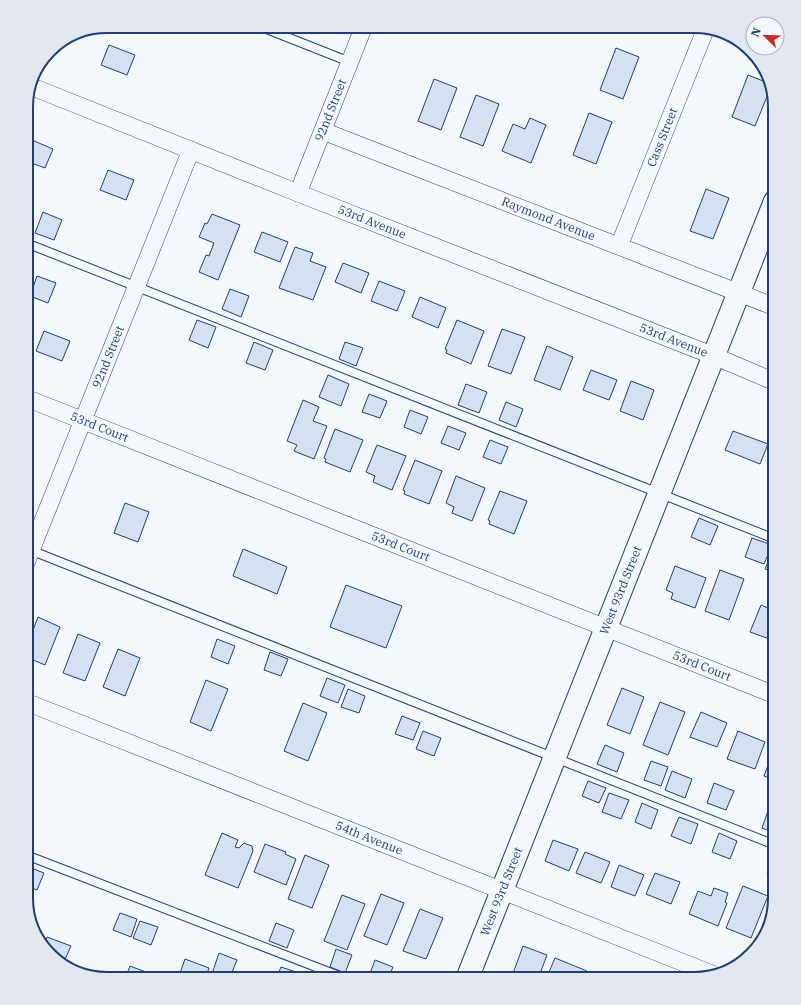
<svg xmlns="http://www.w3.org/2000/svg" width="801" height="1005" font-family="'IBM Plex Serif',serif">
<rect width="100%" height="100%" fill="#f4f7fb"/>
<g fill="#d5e0f0" stroke="#1d3f73">
<path d="M109 45 135 55 127 75 101 65Z"/>
<path d="M616 48 639 57 623 99 600 90Z"/>
<path d="M748 75 768 83 770 89 755 126 732 117Z"/>
<path d="M434 79 457 88 441 130 418 121Z"/>
<path d="M476 95 499 104 483 146 460 137Z"/>
<path d="M589 113 612 122 596 164 573 155Z"/>
<path d="M530 118 546 125 531 163 502 151 513 124 525 129Z"/>
<path d="M27 138 53 149 45 168 26 161Z"/>
<path d="M108 170 134 180 126 200 100 190Z"/>
<path d="M706 189 729 198 713 239 690 231Z"/>
<path d="M43 212 62 220 54 240 35 233Z"/>
<path d="M212 214 240 225 218 280 199 272 206 255 209 256 214 243 199 237 205 223 207 224Z"/>
<path d="M262 232 288 242 280 262 254 252Z"/>
<path d="M295 247 313 253 310 261 326 267 313 300 279 288Z"/>
<path d="M343 263 369 273 361 293 335 282Z"/>
<path d="M37 276 56 283 48 303 30 296Z"/>
<path d="M379 281 405 291 397 311 371 301Z"/>
<path d="M230 289 249 296 241 317 222 309Z"/>
<path d="M420 297 446 308 438 328 412 317Z"/>
<path d="M197 320 216 327 208 348 189 340Z"/>
<path d="M457 320 484 331 471 364 446 353 447 350 445 349Z"/>
<path d="M502 329 525 337 511 374 488 366Z"/>
<path d="M44 331 70 341 62 361 36 351Z"/>
<path d="M254 342 273 350 265 370 246 363Z"/>
<path d="M345 342 363 348 356 366 339 359Z"/>
<path d="M547 346 573 357 560 390 534 380Z"/>
<path d="M591 370 617 380 609 400 583 390Z"/>
<path d="M328 375 349 384 341 406 319 397Z"/>
<path d="M631 381 654 390 643 420 620 411Z"/>
<path d="M466 384 487 392 479 413 458 405Z"/>
<path d="M369 394 387 401 380 418 362 412Z"/>
<path d="M303 400 319 407 313 421 327 426 314 459 294 451 297 445 287 441Z"/>
<path d="M506 402 523 409 516 427 499 420Z"/>
<path d="M410 410 428 417 421 434 404 427Z"/>
<path d="M448 426 466 433 459 450 441 443Z"/>
<path d="M335 429 363 440 350 472 325 462 326 459 324 458Z"/>
<path d="M733 431 768 444 760 464 725 450Z"/>
<path d="M490 440 508 447 501 464 483 457Z"/>
<path d="M377 445 406 456 392 490 373 482 375 476 366 472Z"/>
<path d="M415 460 442 471 429 504 404 494 405 491 403 490Z"/>
<path d="M456 476 485 488 472 521 452 513 454 507 446 503Z"/>
<path d="M500 491 527 501 514 534 489 524 490 521 488 520Z"/>
<path d="M125 503 149 512 138 542 114 533Z"/>
<path d="M699 518 718 526 710 545 691 537Z"/>
<path d="M752 538 772 545 764 564 745 557Z"/>
<path d="M243 549 287 567 277 594 233 576Z"/>
<path d="M773 550 775 551V573L765 569Z"/>
<path d="M675 566 706 578 695 608 671 599 673 593 666 590Z"/>
<path d="M720 570 744 579 729 620 705 611Z"/>
<path d="M346 585 402 606 386 648 330 627Z"/>
<path d="M761 605 775 611V641L750 632Z"/>
<path d="M38 617 60 627 45 665 26 657V648Z"/>
<path d="M78 634 100 643 85 681 63 673Z"/>
<path d="M217 639 235 646 228 664 211 657Z"/>
<path d="M118 649 140 658 125 696 103 687Z"/>
<path d="M270 652 288 659 281 676 264 670Z"/>
<path d="M327 678 345 685 338 703 320 696Z"/>
<path d="M206 680 228 689 211 731 190 722Z"/>
<path d="M622 688 644 697 630 734 607 725Z"/>
<path d="M348 689 365 696 359 713 341 707Z"/>
<path d="M660 702 685 712 668 755 643 745Z"/>
<path d="M303 703 327 713 308 761 284 751Z"/>
<path d="M701 712 727 723 717 747 690 737Z"/>
<path d="M402 716 420 723 413 740 395 734Z"/>
<path d="M423 731 441 738 434 756 416 749Z"/>
<path d="M738 731 765 742 755 769 727 759Z"/>
<path d="M605 745 624 753 617 772 597 764Z"/>
<path d="M775 746V780L764 776Z"/>
<path d="M651 761 668 767 661 786 644 780Z"/>
<path d="M672 771 692 779 685 798 665 790Z"/>
<path d="M588 781 606 788 599 803 582 796Z"/>
<path d="M714 783 734 791 726 810 707 803Z"/>
<path d="M609 793 629 800 621 819 602 812Z"/>
<path d="M642 803 658 810 651 829 635 822Z"/>
<path d="M769 808 775 810V833L762 828Z"/>
<path d="M679 817 698 824 691 844 671 836Z"/>
<path d="M222 833 238 840 235 847 239 848 244 843 252 846 253 851 238 888 205 875Z"/>
<path d="M719 833 737 841 730 859 712 852Z"/>
<path d="M553 840 578 849 569 871 545 861Z"/>
<path d="M265 844 286 852 285 854 296 859 286 885 254 872Z"/>
<path d="M585 852 610 862 601 883 576 873Z"/>
<path d="M774 854H775V877L767 874Z"/>
<path d="M305 855 329 865 312 908 288 899Z"/>
<path d="M619 865 644 875 635 896 611 887Z"/>
<path d="M26 866 44 873 37 890 26 886Z"/>
<path d="M655 873 680 882 671 904 646 894Z"/>
<path d="M743 886 768 896 751 938 726 928Z"/>
<path d="M714 888 728 893 725 902 727 903 718 926 689 914 698 891 711 896Z"/>
<path d="M381 894 404 903 387 945 364 936Z"/>
<path d="M342 895 365 904 347 950 324 941Z"/>
<path d="M420 909 443 918 426 959 403 951Z"/>
<path d="M120 913 137 919 131 937 113 930Z"/>
<path d="M140 921 158 927 151 945 133 938Z"/>
<path d="M276 923 294 930 287 948 269 941Z"/>
<path d="M47 937 71 946 63 964 43 946Z"/>
<path d="M523 946 547 955 538 979H511Z"/>
<path d="M336 949 352 955 345 973 330 967Z"/>
<path d="M219 953 237 960 230 977 213 971Z"/>
<path d="M555 958 587 971 583 979H546Z"/>
<path d="M185 959 209 968 205 979H178Z"/>
<path d="M375 960 393 967 388 979H368Z"/>
<path d="M130 966 154 975 152 979H125Z"/>
<path d="M281 967 299 973 296 979H276Z"/>
<path d="M593 972 609 979H590Z"/>
<path d="M407 974 419 979H405Z"/>
</g>
<g fill="none" stroke-linecap="round" stroke-linejoin="round">
<defs>
<g id="lane">
<path d="M259 26 350 62"/>
<path d="M26 243 775 539"/>
<path d="M30 550 775 845"/>
<path d="M26 855 347 979"/>
</g>
<g id="street">
<path id="s1" d="M30 86 298 193 714 356 775 382"/>
<path id="s2" d="M323 131 775 307"/>
<path id="s3" d="M298 193 364 26"/>
<path id="s4" d="M619 246 706 28"/>
<path id="s5" d="M26 398 775 695"/>
<path id="s6" d="M26 563 191 150"/>
<path id="s7" d="M26 702 712 974"/>
</g>
<g id="primary">
<path id="s8" d="M467 979 775 201"/>
</g>
</defs>
<use href="#lane" stroke="#1d3f73" stroke-width="10"/>
<use href="#street" stroke="#1d3f73" stroke-width="18"/>
<use href="#primary" stroke="#1d3f73" stroke-width="24"/>
<use href="#lane" stroke="#f4f7fb" stroke-width="8"/>
<use href="#street" stroke="#f4f7fb" stroke-width="17"/>
<use href="#primary" stroke="#f4f7fb" stroke-width="22"/>
</g>
<g text-anchor="middle" stroke-width="3" stroke-linejoin="round" paint-order="stroke">
<g font-size="12" fill="#1d3f73" stroke="#f4f7fb">
<text dy="4" stroke="none"><textPath href="#s3" startOffset="89">92nd Street</textPath></text>
<text dy="4" stroke="none"><textPath href="#s4" startOffset="117">Cass Street</textPath></text>
<text dy="4" stroke="none"><textPath href="#s2" startOffset="242">Raymond Avenue</textPath></text>
<text dy="4" stroke="none"><textPath href="#s1" startOffset="368">53rd Avenue</textPath></text>
<text dy="4" stroke="none"><textPath href="#s1" startOffset="692">53rd Avenue</textPath></text>
<text dy="4" stroke="none"><textPath href="#s6" startOffset="222">92nd Street</textPath></text>
<text dy="4" stroke="none"><textPath href="#s5" startOffset="79">53rd Court</textPath></text>
<text dy="4" stroke="none"><textPath href="#s5" startOffset="403">53rd Court</textPath></text>
<text dy="4" stroke="none"><textPath href="#s8" startOffset="418">West 93rd Street</textPath></text>
<text dy="4" stroke="none"><textPath href="#s5" startOffset="727">53rd Court</textPath></text>
<text dy="4" stroke="none"><textPath href="#s7" startOffset="369">54th Avenue</textPath></text>
<text dy="4" stroke="none"><textPath href="#s8" startOffset="94">West 93rd Street</textPath></text>
</g>
</g>
<path d="M0 0H801V1005H0ZM107 33H694A74 74 0 0 1 768 107V898A74 74 0 0 1 694 972H107A74 74 0 0 1 33 898V107A74 74 0 0 1 107 33Z" fill="#e3e8f0" fill-rule="evenodd"/>
<path fill="none" stroke="#1d3f73" stroke-width="2" d="M107 33H694A74 74 0 0 1 768 107V898A74 74 0 0 1 694 972H107A74 74 0 0 1 33 898V107A74 74 0 0 1 107 33Z"/>
<g transform="translate(765 36) rotate(293)"><circle r="19" fill="#f4f7fb" stroke="#9eadc5"/>
<path d="M0-3L7 15L0 10L-7 15Z" fill="#c62828"/>
<text y="-6" font-size="11" font-weight="bold" text-anchor="middle" fill="#1d3f73">N</text>
</g>
</svg>
